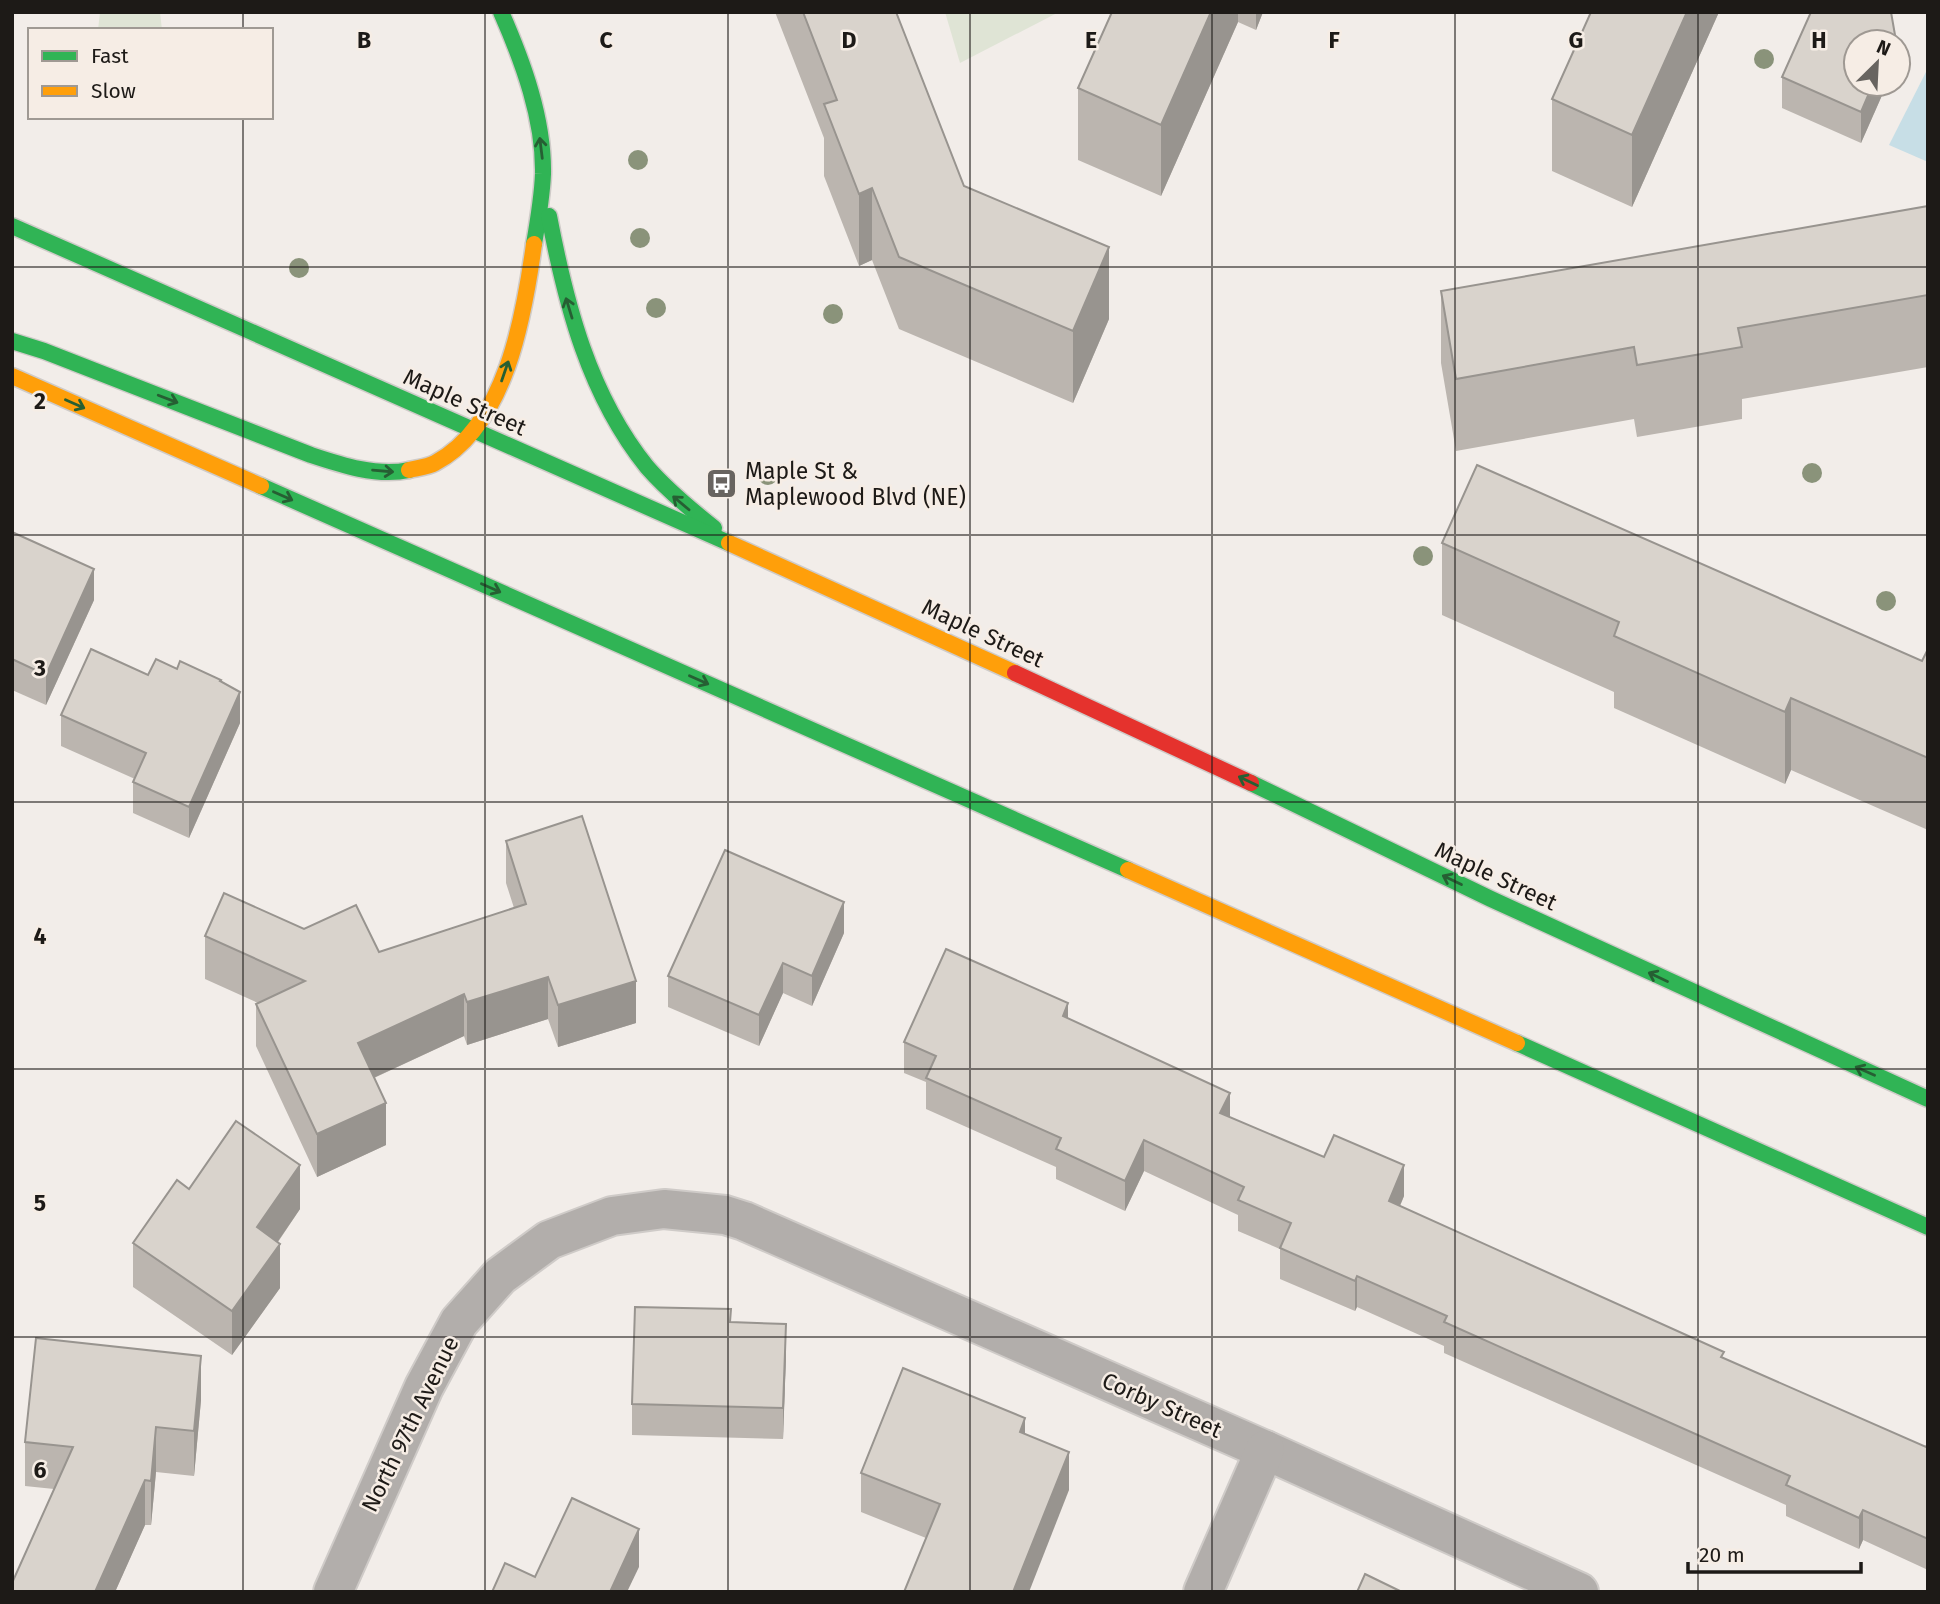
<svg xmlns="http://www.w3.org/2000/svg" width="1940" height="1604" font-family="'Fira Sans',sans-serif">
<rect width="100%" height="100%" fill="#f2ede9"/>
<g fill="#dfe4d5">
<path d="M100 12H160L162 30H127L125 27 118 30H98Z"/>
<path d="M945 12H1059L960 63Z"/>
</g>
<path fill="#c7dee6" d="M1928 68V162L1889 145Z"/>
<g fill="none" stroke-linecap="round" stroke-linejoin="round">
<defs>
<g id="street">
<path d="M333 1592 424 1387 459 1322 500 1276 549 1240 612 1216 664 1209 725 1215 744 1221 1265 1450 1579 1592"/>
<path d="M1203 1592 1265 1450"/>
</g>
<g id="fast">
<path d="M501 12C523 62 544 119 543 174 542 198 538 221 534 244"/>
<path d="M549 216C566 305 589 395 647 467 667 490 690 509 714 528"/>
<path d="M12 226 729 543"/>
<path d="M12 341 44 351 311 455C341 465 377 477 409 470"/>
<path d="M261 486 1128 870"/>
<path d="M1251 783 1491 899 1928 1099"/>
<path d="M1517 1043 1928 1227"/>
</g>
<g id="slow">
<path d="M12 376 261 486"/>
<path d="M409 470C417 468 428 467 435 463 506 425 524 317 534 244"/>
<path d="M729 543 1015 673"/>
<path d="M1128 870 1517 1043"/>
</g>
<path id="jam" d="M1015 673 1251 783"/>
</defs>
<use href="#street" stroke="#cfcbc8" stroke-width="42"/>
<use href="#fast" stroke="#cfcbc8" stroke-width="19"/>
<use href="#slow" stroke="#cfcbc8" stroke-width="19"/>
<use href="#jam" stroke="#cfcbc8" stroke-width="19"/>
<use href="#street" stroke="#b2aeab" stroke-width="38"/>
<use href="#fast" stroke="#30b455" stroke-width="16"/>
<use href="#slow" stroke="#ff9f0a" stroke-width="16"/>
<use href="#jam" stroke="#e5322d" stroke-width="16"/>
</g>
<g fill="#8a937a">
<circle cx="1764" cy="59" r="10"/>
<circle cx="638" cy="160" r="10"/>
<circle cx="640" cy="238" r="10"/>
<circle cx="299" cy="268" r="10"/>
<circle cx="656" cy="308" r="10"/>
<circle cx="833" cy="314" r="10"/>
<circle cx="1812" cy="473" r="10"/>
<circle cx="768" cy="475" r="10"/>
<circle cx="1423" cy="556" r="10"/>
<circle cx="1886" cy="601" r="10"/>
</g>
<g fill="#bbb5af">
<path d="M775 12H896L964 186 1109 319 1073 403 899 329 872 260 859 266 824 176V138Z"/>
<path d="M1112 12H1263L1256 30 1238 22 1161 196 1078 160V88Z"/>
<path d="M1719 12 1632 207 1552 171V99Z"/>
<path d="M1895 42 1856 84H1887L1861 143 1782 108V77Z"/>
<path d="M1928 206V367L1742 399V419L1637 437 1634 419 1456 451 1441 363V291Z"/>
<path d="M12 532 94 600 46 705 12 690Z"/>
<path d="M1442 543 1922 661 1928 649V830L1791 770 1785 784 1614 708V692L1442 615Z"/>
<path d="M177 669 221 682 240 723 189 838 133 813V782L135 779 61 746V715L148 675Z"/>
<path d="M506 841 636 1023 558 1047 548 1019 467 1045 464 1036 374 1078 386 1145 317 1177 256 1046V1004L258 1003 205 979V936L304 929 379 952 514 908 506 883Z"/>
<path d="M844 933 812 1006 783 993 759 1046 668 1007V976Z"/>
<path d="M1068 1018 1230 1117 1404 1196 1400 1206 1724 1359 1926 1447 1928 1446V1570L1863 1540 1859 1549 1786 1516V1505L1444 1353V1346L1357 1307 1355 1311 1280 1279V1249L1238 1231V1215L1144 1171 1125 1211 1056 1179V1167L926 1109V1082L904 1073V1042Z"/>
<path d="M189 1189 300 1209 278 1242 280 1288 232 1355 133 1287V1243Z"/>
<path d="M731 1322 786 1355 783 1439 632 1435V1404Z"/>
<path d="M201 1400 194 1476 156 1472 151 1525H145L115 1592H12L54 1489 25 1486V1442Z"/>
<path d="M1025 1434 1069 1490 926 1538 861 1512V1473Z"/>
</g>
<g fill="#98948f">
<path d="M1211 12H1238V22L1161 196V125Z"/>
<path d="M1256 12H1263L1256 30Z"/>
<path d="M1687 12H1719L1632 207V135Z"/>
<path d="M1873 84H1887L1861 143V112Z"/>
<path d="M872 188V260L859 266V194Z"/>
<path d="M1109 247V319L1073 403V331Z"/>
<path d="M94 569V600L46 705V675Z"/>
<path d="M240 692V723L189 838V807Z"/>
<path d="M1791 698V770L1785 784V712Z"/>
<path d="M844 902V933L812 1006V976Z"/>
<path d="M783 963V993L759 1046V1015Z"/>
<path d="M548 977V1019L467 1045V1002Z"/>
<path d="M636 981V1023L558 1047V1005Z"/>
<path d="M464 994V1036L358 1085V1043Z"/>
<path d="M1068 1003V1034L1063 1016Z"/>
<path d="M1230 1093V1124L1220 1113Z"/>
<path d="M386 1103V1145L317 1177V1134Z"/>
<path d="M1144 1140V1171L1125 1211V1181Z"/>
<path d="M300 1165V1209L257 1272V1227Z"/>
<path d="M1404 1165V1196L1389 1231V1201Z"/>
<path d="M280 1244V1288L232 1355V1311Z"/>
<path d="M1357 1276V1307L1355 1311V1281Z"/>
<path d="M786 1324V1355L783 1439V1408Z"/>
<path d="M201 1356V1400L194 1476V1431Z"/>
<path d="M1025 1418V1456L1020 1432Z"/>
<path d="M156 1427V1472L151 1525V1481Z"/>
<path d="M1069 1452V1490L1029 1592H1013Z"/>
<path d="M145 1480V1525L115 1592H95Z"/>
<path d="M1863 1510V1540L1859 1549V1518Z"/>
<path d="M639 1529V1567L627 1592H610Z"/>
</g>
<g fill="#d9d3cc" stroke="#98948f" stroke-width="2">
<path d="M803 12H896L964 186 1109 247 1073 331 899 257 872 188 859 194 824 104 837 100Z"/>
<path d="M1112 12H1211L1161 125 1078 88Z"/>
<path d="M1591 12H1687L1632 135 1552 99Z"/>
<path d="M1811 12H1891L1895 35 1892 42H1856V84H1873L1861 112 1782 77Z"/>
<path d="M1928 206V295L1738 328 1742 347 1637 365 1634 347 1456 379 1441 291Z"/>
<path d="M1477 465 1922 661 1928 649V758L1791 698 1785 712 1614 636 1619 622 1442 543Z"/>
<path d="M12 532 94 569 46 675 12 659Z"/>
<path d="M91 649 148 675 156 659 177 669 180 661 221 680 220 681 240 692 189 807 133 782 146 753 61 715Z"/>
<path d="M582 816 636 981 558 1005 548 977 467 1002 464 994 358 1043 386 1103 317 1134 256 1004 305 981 205 936 224 893 304 929 356 905 379 952 526 904 506 841Z"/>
<path d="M725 850 844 902 812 976 783 963 759 1015 668 976Z"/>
<path d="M946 949 1068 1003 1063 1016 1230 1093 1220 1113 1324 1157 1334 1135 1404 1165 1389 1201 1724 1352 1721 1357 1926 1447 1927 1445 1928 1446V1539L1863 1510 1859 1518 1786 1485 1790 1476 1444 1322 1447 1316 1357 1276 1355 1281 1280 1248 1291 1223 1238 1200 1244 1187 1144 1140 1125 1181 1056 1149 1061 1138 926 1078 936 1056 904 1042Z"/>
<path d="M236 1121 300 1165 257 1227 280 1244 232 1311 133 1243 177 1180 189 1189Z"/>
<path d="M635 1307 731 1309 730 1322 786 1324 783 1408 632 1404Z"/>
<path d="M36 1338 201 1356 194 1431 156 1427 151 1481 145 1480 95 1592H12V1583L73 1447 25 1442Z"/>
<path d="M903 1368 1025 1418 1020 1432 1069 1452 1013 1592H904L940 1504 861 1473Z"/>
<path d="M572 1498 639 1529 610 1592H492L505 1563 535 1577Z"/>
<path d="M1365 1574 1402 1592H1357Z"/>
</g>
<defs><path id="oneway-shaft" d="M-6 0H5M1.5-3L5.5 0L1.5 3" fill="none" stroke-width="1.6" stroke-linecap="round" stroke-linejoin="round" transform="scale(1.75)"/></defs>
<g stroke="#265f33">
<use href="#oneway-shaft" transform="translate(541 148) rotate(-97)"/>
<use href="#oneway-shaft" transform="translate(569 308) rotate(-107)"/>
<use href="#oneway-shaft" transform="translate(505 371) rotate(-71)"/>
<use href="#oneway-shaft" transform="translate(168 399) rotate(21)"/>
<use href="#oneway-shaft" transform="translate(75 404) rotate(24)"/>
<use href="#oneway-shaft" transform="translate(383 471) rotate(5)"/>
<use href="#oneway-shaft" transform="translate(283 496) rotate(24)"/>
<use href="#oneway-shaft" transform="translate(681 503) rotate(-140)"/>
<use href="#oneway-shaft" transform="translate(491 588) rotate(24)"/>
<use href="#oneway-shaft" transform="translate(699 680) rotate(24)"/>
<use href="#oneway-shaft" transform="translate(1248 781) rotate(-154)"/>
<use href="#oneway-shaft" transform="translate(1452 880) rotate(-154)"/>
<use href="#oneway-shaft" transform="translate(1658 977) rotate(-155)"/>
<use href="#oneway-shaft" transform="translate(1865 1071) rotate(-156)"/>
</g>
<path fill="none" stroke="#1d1a17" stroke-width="2" stroke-opacity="0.55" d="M243 12V30M485 12V1592M728 12V1592M970 12V1592M1212 12V1592M1455 12V1592M1698 12V1592M243 117V1592M12 267H1928M12 535H1928M12 802H1928M12 1069H1928M12 1337H1928"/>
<defs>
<symbol id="bus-square" viewBox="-11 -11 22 22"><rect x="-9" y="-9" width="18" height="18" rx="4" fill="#686460" stroke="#f6ede5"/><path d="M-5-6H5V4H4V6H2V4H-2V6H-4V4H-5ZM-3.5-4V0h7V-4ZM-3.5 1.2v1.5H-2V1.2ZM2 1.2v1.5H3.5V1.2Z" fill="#fff"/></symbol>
</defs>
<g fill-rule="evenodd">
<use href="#bus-square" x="704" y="466" width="35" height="35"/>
</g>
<g text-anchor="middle" stroke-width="5" stroke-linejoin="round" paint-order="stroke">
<g font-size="23" fill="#1d1a17" stroke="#f6ede5">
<text transform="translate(465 402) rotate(24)" y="8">Maple Street</text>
<text transform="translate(983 633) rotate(25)" y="8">Maple Street</text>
<text transform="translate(1496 876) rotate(25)" y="8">Maple Street</text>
<text transform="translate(1162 1405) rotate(24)" y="8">Corby Street</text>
<text transform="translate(410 1424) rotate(-64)" y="8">North 97th Avenue</text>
</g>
<g font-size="23" fill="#1d1a17" stroke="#f6ede5" text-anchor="start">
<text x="745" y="479">Maple St &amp;<tspan x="745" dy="26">Maplewood Blvd (NE)</tspan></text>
</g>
</g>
<g font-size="23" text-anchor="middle" font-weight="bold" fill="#1d1a17" stroke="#f6ede5" stroke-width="5" stroke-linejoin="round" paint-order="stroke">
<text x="364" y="48">B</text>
<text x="606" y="48">C</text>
<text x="849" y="48">D</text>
<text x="1091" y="48">E</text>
<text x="1334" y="48">F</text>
<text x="1576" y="48">G</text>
<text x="1819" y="48">H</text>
<text x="40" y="409">2</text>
<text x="40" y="676">3</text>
<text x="40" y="944">4</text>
<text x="40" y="1211">5</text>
<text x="40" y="1478">6</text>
</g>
<rect width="1940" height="1604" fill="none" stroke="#1d1a17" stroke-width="28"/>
<rect x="28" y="28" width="245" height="91" fill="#f6ede5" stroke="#9f9993" stroke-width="2"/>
<rect x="42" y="51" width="35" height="10" fill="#30b455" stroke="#9f9993" stroke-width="2"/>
<text x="91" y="63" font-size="21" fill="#1d1a17">Fast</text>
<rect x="42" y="86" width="35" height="10" fill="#ff9f0a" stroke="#9f9993" stroke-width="2"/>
<text x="91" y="98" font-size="21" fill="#1d1a17">Slow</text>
<g transform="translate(1877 63) rotate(24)"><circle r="33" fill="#f6ede5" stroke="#9f9993" stroke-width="2"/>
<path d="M0-5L12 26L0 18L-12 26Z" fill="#686460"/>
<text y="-10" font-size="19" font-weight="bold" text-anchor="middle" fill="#1d1a17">N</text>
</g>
<path d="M1688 1562v10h173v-10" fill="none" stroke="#1d1a17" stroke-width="3.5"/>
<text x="1699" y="1562" font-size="21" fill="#1d1a17" stroke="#f6ede5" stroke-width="5" paint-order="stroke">20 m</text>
</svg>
